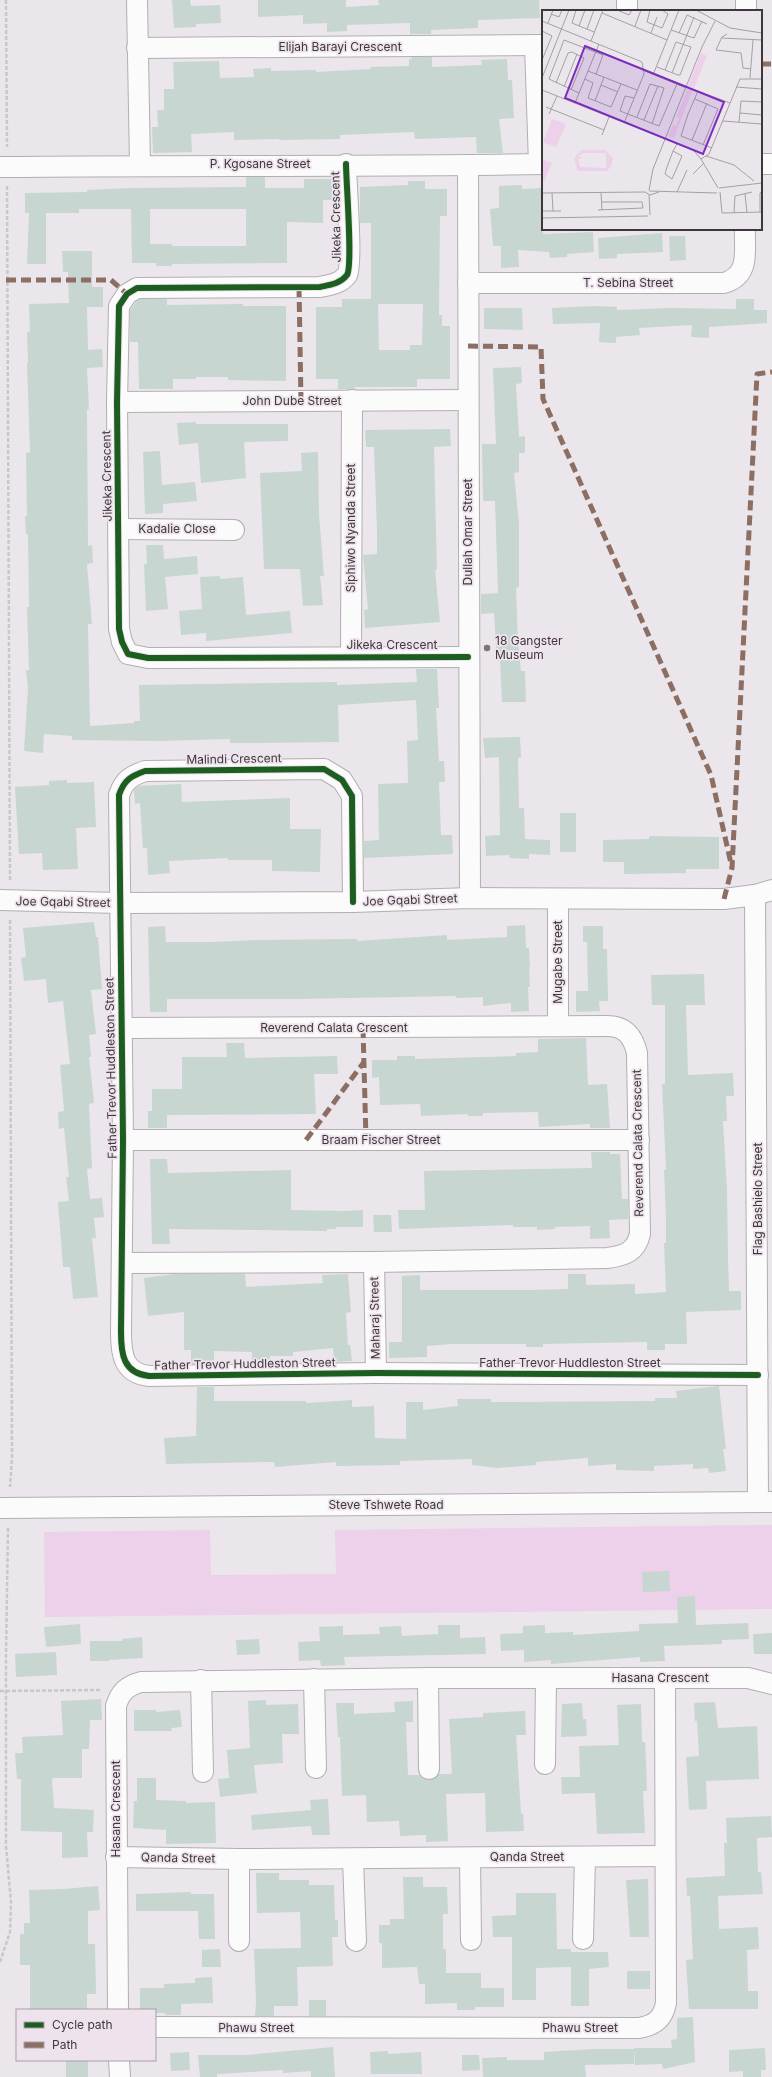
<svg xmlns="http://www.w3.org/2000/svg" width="772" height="2077" font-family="Inter,sans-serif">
<rect width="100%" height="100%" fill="#ebe6eb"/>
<path fill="#edd0e9" d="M772 1525V1609L45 1617 44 1532 210 1530 211 1575 336 1574 335 1530Z"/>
<g fill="#c7d6d1" fill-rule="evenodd">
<path d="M172 0H190L191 6 220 5 221 23 196 24V27L174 28Z"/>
<path d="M258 0H346V7L379 5 378 0H539L540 18 478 20V28L431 30V34H410V23L347 25V31L327 32V23L303 24V15L258 17Z"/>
<path d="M411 57H432V67L482 65 481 60 507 59 508 80H512L514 118 499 119 503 153H477L476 137 415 139 414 132 340 135V139L279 140V139L234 140V132L191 134 192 152 153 153 152 127H158L157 110H164V89H174L173 62 219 61 220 78 254 77 253 69 271 68V71L316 70V72L371 69 370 67 409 66V59H412Z"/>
<path d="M246 177H265V188H304V179H332V200H323V223L287 222V263L172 264V266H156V263H132L131 209H79V213H46V264H27L29 213H25V193L87 192V190L131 188 246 187ZM150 209H246V246H172V244H150Z"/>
<path d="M408 181H425V189H447V216H440L439 315H442V326H450V379H417V387H355V389H338V379H316V307H342V299H371V223H360V187L408 185ZM378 304H423L422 345H410V350H379Z"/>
<path d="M522 185V189L541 188 543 234 593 232 594 252 567 254V257L550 258 549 252 518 250 519 267 501 268V246H493L490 209 499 208V186Z"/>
<path d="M662 233 663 252 617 254V258L599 259 598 238Z"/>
<path d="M669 236H685L686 260 670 261Z"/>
<path d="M62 251H92V287H103V307H87L88 350 102 349 103 367 87 368 89 409 87 410 88 546 92 545 93 563 87 564 92 624H88L90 726 134 723V721H140L139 685 337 682V685L417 682 416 669H437L439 708H436L439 761H444L445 782H439L441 835H452L453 854 364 858V841L379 840 378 784 408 783 407 741 418 740 416 700 338 705 339 742 253 743H230V739L160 741 72 740V736L44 734 43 753 24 751 28 688 26 670H29L27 607H29L28 534H26L25 516H27L26 453 30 452 27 363H28L27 332H30L29 304 69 303 68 272H63Z"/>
<path d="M140 299H167V305L243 304V306H286V381L228 380V377H196V379H173V389H139L138 342H130V310L135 303Z"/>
<path d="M736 299H754V310H767V323L709 327V338L691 337 692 325 639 328 640 335 616 337V343L599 342 600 323 553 324 552 308 594 306 617 307V310L672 308 736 309Z"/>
<path d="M484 308H522L523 330 484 329Z"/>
<path d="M521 367 522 383 516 384 519 437 525 436V453H519V472L514 473 519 523V587L516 588 518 642 521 671H525L526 702H502L500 661H497L494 613 481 614V594L498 593 495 501H483L482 444H496L493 368Z"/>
<path d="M196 422V424H288V441L244 442 246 478 201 483 198 443 179 445 177 423Z"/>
<path d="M450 429 451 446 434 447 437 570H435L440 622 365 628 364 610 368 609 363 555 377 554V531L374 447H366L365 430Z"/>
<path d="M160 451 162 485 195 482 197 501 163 504V513L145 514 143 452Z"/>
<path d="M318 452 319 515 324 576H320L323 605 303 606 300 569H264L260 473 302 471 301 453Z"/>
<path d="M146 545H163L164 559 197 556 198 574 165 577 168 609 146 611 144 564H147Z"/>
<path d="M220 576V579L243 577 246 615 290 611 292 633 206 641V633L181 635 179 611 202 609 200 577Z"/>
<path d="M520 737 521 757 518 758 519 808H524L525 839 550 840V855L529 854V859L509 858 510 855 486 856 485 836 500 835 499 757 485 758 483 738Z"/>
<path d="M67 780V783L94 782 96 827 76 828 78 869 43 870 42 853 19 854 15 787 49 785V781Z"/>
<path d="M181 784 182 802 290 798V829H321L320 872 272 871V860H228V858L169 861 170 873 148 875 147 848H143L140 803 135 804 134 790 138 786Z"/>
<rect x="560" y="813" width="16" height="39"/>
<path d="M649 836 719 837V869H686V873L624 874V862H603V840L649 839Z"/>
<path d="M94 922 96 937H98L102 989 91 990 96 1034 89 1035 91 1057H89L94 1103 89 1104 92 1168 87 1169 90 1199 102 1198 104 1217 94 1218 96 1238H92L98 1297 73 1299 70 1267H63L58 1202 69 1201 66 1177H69L64 1128 59 1129 58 1112 64 1111 60 1065 70 1064 63 1001 48 1003 46 979 24 981 21 958 26 957 23 928Z"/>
<path d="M525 925 526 948H529L530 967H529L530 987H528L529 1011 511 1012V1003L483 1006V997L456 998V996L296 999H167V1012H150L148 927 165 926 166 942H211L257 940 357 939V941L447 935V940L507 937V926Z"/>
<path d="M583 926H603V949H607L608 1001H599L600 1011 576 1012V991H588L587 942H583Z"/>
<path d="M704 974 705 1005H686L688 1075 733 1073 734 1096H726L727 1121H723L727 1190 728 1257 729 1291H741V1310L686 1312 687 1344H665V1350H647V1342L543 1344V1347H526V1344H451L427 1346V1357L389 1358V1342H402V1276L420 1275V1290H529L568 1289V1274H586V1285L635 1284V1294L666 1292 664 1243H666V1219L664 1170H666L662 1084H665V1005H652L651 975Z"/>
<path d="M586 1038 588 1085 607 1084 610 1128H590V1124L539 1127 538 1112 483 1113V1116H468V1114L421 1116 420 1104 380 1105 379 1077 372 1078V1060H397V1056H415V1059L516 1056V1053L538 1052V1039Z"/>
<path d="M226 1043H244L245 1058 337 1056 338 1074H314L316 1114 167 1115V1128H148V1111H152V1089H182V1057H227Z"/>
<path d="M591 1152H610V1154H620L622 1199H628V1219L609 1220 610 1238 590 1239V1226L555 1227V1229L537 1230V1227H513V1225L399 1229 398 1210H425L424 1171 592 1168Z"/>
<path d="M150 1159H167L168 1173 291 1170V1210L345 1211 363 1210V1227H336V1229H327V1231L169 1229 170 1244H152Z"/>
<path d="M373 1215H391L392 1232H374Z"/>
<path d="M174 1274H245L246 1287 323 1283 322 1275 348 1274 351 1312 346 1313 348 1345H350L352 1361 334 1362 333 1348 293 1352V1356H270V1362L252 1363V1352L214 1351V1364H191V1350H184V1312L148 1316 144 1278Z"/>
<path d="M719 1386 726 1449H723L726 1471 709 1473 708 1468 693 1469V1464L654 1466V1471L616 1470V1464L588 1466V1458L536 1462V1465L497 1468 472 1465V1459L400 1461V1465L336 1466V1462L275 1467 274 1462 166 1464 164 1438 196 1436 197 1387H214V1401H306V1403L352 1400V1407L374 1406 375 1438 406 1439V1402H423V1410L458 1406 457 1399H491V1402H512L655 1401V1398H677L676 1391Z"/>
<path d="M669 1571 670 1591 643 1592 642 1572Z"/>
<path d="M695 1596 696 1625 748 1623 749 1639 722 1640V1644L664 1646 665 1661 640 1662V1657L551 1664V1660L524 1662V1650L501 1651 500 1634 523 1633V1626L545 1625V1633L573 1632V1635L639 1631V1624L678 1623 677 1597Z"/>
<path d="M80 1624 81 1644 46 1647 44 1627Z"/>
<path d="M438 1625H460V1638L485 1637 486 1654 344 1657 345 1665 321 1666 320 1660 299 1661 298 1642 320 1641 319 1627 343 1626V1635L380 1634 379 1627 401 1626 402 1636 438 1634Z"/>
<path d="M772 1633V1654H754L753 1634Z"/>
<path d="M142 1637 143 1658 109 1660V1661H90V1641H122V1639Z"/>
<path d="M259 1639 260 1654 237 1655 236 1640Z"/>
<path d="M56 1652 57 1675 16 1677 15 1654Z"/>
<path d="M101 1699 102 1720H90L89 1749H82V1778H52L54 1808 94 1810 93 1832H87L88 1857 62 1858V1832L21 1831V1779H17L15 1753H23L22 1737 63 1735 61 1701Z"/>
<path d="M266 1700V1705L298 1704 299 1734H282L283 1763 254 1765 257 1793 220 1797 218 1779 229 1778 227 1750 250 1748 248 1701Z"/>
<path d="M413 1701V1722H406L408 1775H419L429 1780 434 1779 439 1774H452L449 1719 483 1717V1713L525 1711 526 1735H516L521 1814H523L524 1831 486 1832 485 1793 446 1794 448 1841 426 1842V1835L400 1836 399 1821 367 1822 366 1795 342 1796 340 1737H338L336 1703H354V1714L395 1712 394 1702Z"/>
<path d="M715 1702 718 1728 757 1726 759 1779 706 1781 707 1809 689 1810 686 1757 699 1756 697 1721H695L694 1703Z"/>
<path d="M582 1703 583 1719H586L587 1736 561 1737 562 1704Z"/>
<path d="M641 1704 642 1742H645L646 1762 647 1791H643L645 1833 597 1834 595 1793 562 1794 561 1777H580L579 1746 619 1745 617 1705Z"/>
<path d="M134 1710H156V1712L180 1710 182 1727 171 1728 172 1731H134Z"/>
<path d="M137 1778H156V1800L186 1801V1803L215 1802 216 1843 166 1844V1830L133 1828 134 1801H137Z"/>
<path d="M328 1799 330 1835H312L311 1826 252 1830 251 1815 311 1810 310 1800Z"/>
<path d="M771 1816 772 1837 757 1838 758 1872H761L763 1894 718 1896 719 1929 758 1927 759 1949 747 1950 748 1991H758V2009H689L686 1960 693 1959 690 1896H687L686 1878 725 1876 724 1843H727L726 1818Z"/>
<path d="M256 1873H279V1880H309V1885H334L335 1920H338V1937H332L333 1966 297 1967 298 2006H274V2016H255L256 2002 254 1949 301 1948 300 1912 257 1913Z"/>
<path d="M403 1877H423V1887H447L448 1914H443V1949H446V1973H481V1988H504V2007H475V2010H457V2003L425 2004V1984H419L417 1967 382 1968V1943H379V1925H390V1919H404Z"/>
<path d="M648 1879 649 1937H630L626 1880Z"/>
<path d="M98 1886 100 1910 88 1911V1944H95L96 1994H87V2010H30V1965H20V1934H24V1923H30L29 1890 63 1889Z"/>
<path d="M191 1892V1894H214L215 1939H199L198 1911H136V1894Z"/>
<path d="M516 1893H556L557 1949H571V1952H608L609 1967 589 1969V2006H571V1967L536 1968V2000H512V1937H493L492 1916 516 1915Z"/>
<path d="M220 1949 221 1967H202V1950Z"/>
<rect x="627" y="1971" width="23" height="18"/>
<path d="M212 1977 213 2003 181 2004V2015H165V2013H155V2010H140V1988H164V1984L195 1983V1978Z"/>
<rect x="309" y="2000" width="17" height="16"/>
<path d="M693 2017 695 2062 663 2069 662 2064 635 2065 634 2048H672L671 2040 677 2039V2018Z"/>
<path d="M333 2047 335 2077H311V2071L283 2073V2070L217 2074V2077H200L198 2055H247Z"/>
<path d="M765 2048 766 2070H761V2077H743V2071L729 2072V2050Z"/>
<path d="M593 2049H634V2064L585 2065 586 2077H483L482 2058 507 2057V2060H544V2052Z"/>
<path d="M388 2051V2054L421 2052 422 2074H371L370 2052Z"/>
<path d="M189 2052 190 2070 171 2071 170 2053Z"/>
<path d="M462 2055H479L480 2070 462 2071Z"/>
<rect x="66" y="2060" width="22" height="17"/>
</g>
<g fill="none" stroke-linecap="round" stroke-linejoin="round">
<defs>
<g id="minor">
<path d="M137 0 140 165"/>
<path d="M746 0V11"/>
<path d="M627 11V0"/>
<path d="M535 45 539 164"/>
<path d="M137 48 543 45"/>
<path d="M346 164C346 181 353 266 347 275 340 284 330 285 320 287L137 288 127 294 119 306 117 402 119 629 122 642 128 654 148 658 468 657"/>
<path d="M761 164H772"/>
<path d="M468 166 470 898"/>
<path d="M0 167C181 165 362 167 543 164"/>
<path d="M468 283H724C751 275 744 251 745 229"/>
<path d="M117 402 468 400"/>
<path d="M119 529 234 530"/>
<path d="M351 656 352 400"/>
<path d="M755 895 758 1502"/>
<path d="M0 900 119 903 353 902 470 898 724 899 755 895 772 890"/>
<path d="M353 902 352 796 342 780 324 769 145 771C131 776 124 780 119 795L123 1140 121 1332C121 1354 123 1373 149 1376L376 1373 758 1375"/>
<path d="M558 1026V899"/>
<path d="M122 1028 607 1026C625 1026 633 1036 637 1053L640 1234C636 1252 624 1256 607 1258L374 1262 123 1263"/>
<path d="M123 1140H639"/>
<path d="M374 1262 376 1373"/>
<path d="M0 1508 772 1502"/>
<path d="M428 1678 429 1769"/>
<path d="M314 1679 316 1768"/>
<path d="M201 1680 203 1772"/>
<path d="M545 1764 546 1678"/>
<path d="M116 1857 239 1859 665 1856"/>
<path d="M470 1858 471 1940"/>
<path d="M353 1859 356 1941"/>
<path d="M583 1939 585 1857"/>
<path d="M239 1941V1859"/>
<path d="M118 2010 116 1706C120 1692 127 1686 141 1682L428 1678H748L772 1684"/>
<path d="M155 2027 639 2028C655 2025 663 2019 666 2003L665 1678"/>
<path d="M119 2060 120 2077"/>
</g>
</defs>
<use href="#minor" stroke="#b2aeb2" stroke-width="22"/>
<g stroke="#cac7c9" stroke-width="2.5" stroke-dasharray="4 2" stroke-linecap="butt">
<path d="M6 0 7 147"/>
<path d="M7 186 10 881"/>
<path d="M10 920 12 1458 10 1487"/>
<path d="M0 1691 100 1690"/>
<path d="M0 1962 10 1932 11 1902 6 1846V1655L8 1528"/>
</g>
<use href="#minor" stroke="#fcfbfc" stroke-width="20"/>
<g stroke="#8d6e63" stroke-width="5" stroke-dasharray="10 5" stroke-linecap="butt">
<path d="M761 64H772"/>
<path d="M6 280H111L127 294"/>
<path d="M299 287 301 401"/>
<path d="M468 346 541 347 543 399 711 775 732 868"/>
<path d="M724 899 732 868 757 374 772 372"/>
<path d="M363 1028 366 1140"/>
<path d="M306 1140 364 1062"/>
</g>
<defs>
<g id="cycleway">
<path d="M346 164C346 181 353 266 347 275 340 284 330 285 320 287L137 288 127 294 119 306 117 402 119 629 122 642 128 654 148 658 468 657"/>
<path d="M353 902 352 796 342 780 324 769 145 771C131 776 124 780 119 795L123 1140 121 1332C121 1354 123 1373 149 1376L376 1373 758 1375"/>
</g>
</defs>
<use href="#cycleway" stroke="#eee3ed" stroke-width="8"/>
<use href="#cycleway" stroke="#1b5e20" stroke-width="6"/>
</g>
<circle fill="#7a7579" stroke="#eee3ed" stroke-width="1.5" cx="487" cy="648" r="4"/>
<g text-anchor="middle" stroke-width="3.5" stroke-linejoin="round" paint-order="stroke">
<g font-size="12" fill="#3d383c" stroke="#eee3ed">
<text x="340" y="51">Elijah Barayi Crescent</text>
<text x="260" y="168">P. Kgosane Street</text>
<text transform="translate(336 217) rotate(-91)" y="4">Jikeka Crescent</text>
<text x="628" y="287">T. Sebina Street</text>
<text x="292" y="405">John Dube Street</text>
<text transform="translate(107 476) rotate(-91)" y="4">Jikeka Crescent</text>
<text transform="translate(351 528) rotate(-90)" y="4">Siphiwo Nyanda Street</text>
<text x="177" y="533">Kadalie Close</text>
<text transform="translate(468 532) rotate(-90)" y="4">Dullah Omar Street</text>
<text x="392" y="649">Jikeka Crescent</text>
<text transform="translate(234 759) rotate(-1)" y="4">Malindi Crescent</text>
<text transform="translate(410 900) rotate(-2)" y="4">Joe Gqabi Street</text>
<text transform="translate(63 902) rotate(1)" y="4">Joe Gqabi Street</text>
<text transform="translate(558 962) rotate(-90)" y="4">Mugabe Street</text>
<text x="334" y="1032">Reverend Calata Crescent</text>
<text transform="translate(111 1068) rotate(-91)" y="4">Father Trevor Huddleston Street</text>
<text x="381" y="1144">Braam Fischer Street</text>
<text transform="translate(638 1143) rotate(-91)" y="4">Reverend Calata Crescent</text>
<text transform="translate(758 1199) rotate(-90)" y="4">Flag Bashielo Street</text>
<text transform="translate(375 1318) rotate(-91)" y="4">Maharaj Street</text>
<text x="570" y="1367">Father Trevor Huddleston Street</text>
<text transform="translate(245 1364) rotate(-1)" y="4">Father Trevor Huddleston Street</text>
<text x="386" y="1509">Steve Tshwete Road</text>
<text x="660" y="1682">Hasana Crescent</text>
<text transform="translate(116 1809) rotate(-90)" y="4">Hasana Crescent</text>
<text x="527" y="1861">Qanda Street</text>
<text transform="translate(178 1858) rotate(1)" y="4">Qanda Street</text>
<text x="256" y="2032">Phawu Street</text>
<text x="580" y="2032">Phawu Street</text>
</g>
<g font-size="12" fill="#3d383c" stroke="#eee3ed" text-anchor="start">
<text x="495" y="645">18 Gangster<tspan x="495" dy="14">Museum</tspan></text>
</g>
</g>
<g transform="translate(542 10)">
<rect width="220" height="220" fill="#ebe6eb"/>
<path d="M159 43 165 46 152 78 146 76ZM146 77 151 79 132 128 126 126 131 115 134 116 137 108 134 107ZM10 109 24 114 14 137 1 132ZM63 140 71 148 69 156 65 161H36L32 149 36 143 41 140ZM41 143H64V158L38 157 36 149 40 148 36 146ZM0 149 10 153 2 171H0Z" fill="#edd0e9" fill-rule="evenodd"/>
<path fill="none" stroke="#a5a0a5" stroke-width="1" d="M34 0 30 13 52 22M75 0 87 5 90 0M108 0 105 12 120 18 126 4 120 0M154 0 188 18 220 23M60 3 125 30M9 4 17 7 20 0M0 11 100 52 102 64 82 113M6 13 11 0M37 16 43 0M93 16 99 0M45 19 52 0M129 20 152 28 160 11M0 21 10 26 0 50M109 23 115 7M137 23 145 5 165 14M185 24 180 27 174 40 199 43 201 58 209 59M180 28 220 30M49 31 61 0M115 57 136 65H138L149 37 134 32 123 60M46 61 95 80M103 61 144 78M130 63 152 7M111 65 137 0M0 68 27 0M208 68 211 30M43 69 51 73 46 88 69 97 79 74M14 73 26 43 30 42 42 48 29 80M59 75 76 82M22 77 35 44M194 77 220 79M0 80 151 140 159 149 176 178M37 83 7 69 22 30 61 45 54 64M92 88 83 86 78 101 117 116 135 74M153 89 176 99 161 135M53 91 62 67M33 93 57 34M4 97 62 120M198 103 220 105M7 104 15 86M95 107 108 74 122 78 110 114M102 110 116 76M181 111 220 114M197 112 199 91 220 92M60 125 67 107M150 130 165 93M170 138 139 126 146 104 156 81 188 93M131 141 140 146 130 169 123 164 125 157 131 141 135 134M164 146 192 155 212 171M159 149 167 144 198 69H220M151 164 162 153M177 178 220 173M107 180 111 159 160 37 173 11M107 181 175 183M135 182 145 160M178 182 180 203 220 202M0 183 103 182 108 185 117 182M10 183 11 201M59 183 60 200M107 184 108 205M203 184 205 203M56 200 101 198 100 192H60M0 201H19M218 202V183L220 181M192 203 193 186 210 182M0 208 106 206"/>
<path fill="#7b2cbf" fill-opacity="0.15" stroke="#7b2cbf" stroke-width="2" d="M43 36 182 92 161 144 23 88Z"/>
<rect width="220" height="220" fill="none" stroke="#3d383c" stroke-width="2"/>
</g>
<rect x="16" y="2009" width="140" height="52" fill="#eee3ed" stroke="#a79fa6"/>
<rect x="24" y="2022" width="20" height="6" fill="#1b5e20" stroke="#a79fa6"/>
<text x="52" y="2029" font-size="12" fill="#3d383c">Cycle path</text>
<rect x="24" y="2042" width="20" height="6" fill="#8d6e63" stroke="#a79fa6"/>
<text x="52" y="2049" font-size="12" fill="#3d383c">Path</text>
</svg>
